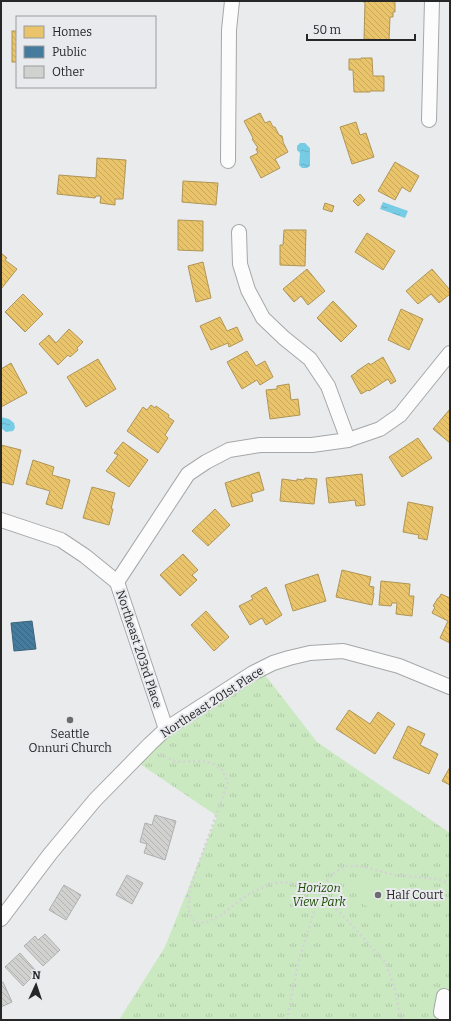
<svg xmlns="http://www.w3.org/2000/svg" width="451" height="1021" font-family="Bitter,serif">
<defs>
<pattern id="park-tufts" width="24" height="20" patternUnits="userSpaceOnUse"><rect width="24" height="20" fill="#cae9c1"/><path d="M3 7l-1-3M5 7V3M7 7l1-3M15 17l-1-3M17 17v-4M19 17l1-3" fill="none" stroke="#aec8a6"/></pattern>
<pattern id="water-ripples" width="26" height="14" patternUnits="userSpaceOnUse"><rect width="26" height="14" fill="#76cce4"/><path d="M2 4q2-2 4 0t4 0M15 11q2-2 4 0t4 0" fill="none" stroke="#66afc4"/></pattern>
<pattern id="homes-back-hatch" width="6" height="6" patternUnits="userSpaceOnUse"><rect width="6" height="6" fill="#e9c46a"/><path d="M-1 5l2 2M0 0l6 6M5-1l2 2" fill="none" stroke="#c8a85c"/></pattern>
<pattern id="public-back-hatch" width="6" height="6" patternUnits="userSpaceOnUse"><rect width="6" height="6" fill="#457b9d"/><path d="M-1 5l2 2M0 0l6 6M5-1l2 2" fill="none" stroke="#3a6580"/></pattern>
<pattern id="building-back-hatch" width="6" height="6" patternUnits="userSpaceOnUse"><rect width="6" height="6" fill="#d1d1d0"/><path d="M-1 5l2 2M0 0l6 6M5-1l2 2" fill="none" stroke="#b3b3b3"/></pattern>
</defs>
<rect width="100%" height="100%" fill="#eaebec"/>
<path fill="url(#park-tufts)" d="M265 675 317 742 450 833V1020H119L165 947 217 816 140 764 186 716Z"/>
<g fill="#cae9c1">
<path d="M365 876 400 881 396 899 389 907 380 909 370 908 361 903 357 892 359 884Z"/>
<path d="M340 1007 356 1020H331Z"/>
</g>
<g fill="url(#water-ripples)">
<path d="M300 143H305L310 148V166L307 168H302L299 165 300 153 297 150V146Z"/>
<path d="M383 202 408 211 405 218 380 209Z"/>
<path d="M1 417 9 419 14 423 15 428 13 431 6 432 1 428Z"/>
</g>
<g fill="url(#homes-back-hatch)" stroke="#af9556">
<path d="M363 1H395V12H393V17H390L389 40 364 39 365 2H363Z"/>
<rect x="12" y="31" width="5" height="31"/>
<path d="M361 58H372L373 76H384V91H370V92H354L353 70H349V59H361Z"/>
<path d="M260 113 265 123 270 121 273 127H275L279 135 282 136 283 140V142L288 152 275 159 280 168 261 178 250 157 258 153 256 149 258 148 252 139 253 138 244 121Z"/>
<path d="M356 122 360 135 366 133 374 157 352 164 340 127Z"/>
<path d="M97 158 126 160 123 199H115V205L100 203 101 196H96L95 198 57 194 59 175 96 178Z"/>
<path d="M395 162 419 176 410 192 402 187 395 200 378 191Z"/>
<path d="M183 181 218 183 216 205 182 202Z"/>
<path d="M360 194 365 200 358 206 353 201Z"/>
<path d="M325 203 334 206 332 212 323 209Z"/>
<path d="M178 220 203 221V251L178 250Z"/>
<path d="M284 230H306L305 266 280 265V245H283Z"/>
<path d="M367 233 395 251 383 270 355 252Z"/>
<path d="M1 253 7 258 5 260 17 269 1 289Z"/>
<path d="M203 262 211 298 196 302 188 266Z"/>
<path d="M307 269 325 291 308 305 301 296 294 302 283 289Z"/>
<path d="M432 269 450 290V294L439 303 431 294 418 304 406 291Z"/>
<path d="M23 294 43 314 25 332 5 312Z"/>
<path d="M333 301 357 326 341 342 317 318Z"/>
<path d="M401 309 423 319 409 350 388 340Z"/>
<path d="M220 317 227 331 237 327 243 340 229 347 228 343 211 350 200 326Z"/>
<path d="M69 329 83 342 77 348 78 350 70 357 68 355 58 365 39 344 49 335 56 343Z"/>
<path d="M247 351 256 366 265 361 273 377 260 385 257 380 242 389 227 362Z"/>
<path d="M383 357 396 381 391 384 388 379 369 391 368 390 361 394 351 376 357 372V371L369 363 370 365Z"/>
<path d="M98 359 116 389 86 407 67 377Z"/>
<path d="M11 363 27 393 1 407V369Z"/>
<path d="M289 384 291 400 298 399 300 415 270 419 266 390 277 389V386Z"/>
<path d="M151 405 155 408 156 406 169 415 168 417 174 421 165 435 168 438 158 453 127 431 143 407 147 410Z"/>
<path d="M450 409V443L433 429Z"/>
<path d="M418 438 432 458 402 477 389 457Z"/>
<path d="M123 442 148 460 129 487 106 471 118 455 114 453Z"/>
<path d="M1 445 21 450 13 485 1 482Z"/>
<path d="M33 460 54 467 52 475 70 480 62 509 46 504 50 491 26 484Z"/>
<path d="M259 472 264 490 251 494 253 501 232 507 225 483Z"/>
<path d="M362 474 365 505 356 506 355 500 329 503 326 478Z"/>
<path d="M305 478 317 479 314 504 280 501 282 479 297 481V479L304 480Z"/>
<path d="M92 487 115 493 111 509H113L109 525 83 518Z"/>
<path d="M408 502 433 507 427 540 418 538 419 535 403 532Z"/>
<path d="M215 509 230 525 208 546 192 531Z"/>
<path d="M183 554 198 570 192 575 197 580 180 596 160 575Z"/>
<path d="M342 570 371 577 369 586 374 587 373 593H374L372 605 336 597Z"/>
<path d="M318 574 326 601 293 611 285 585Z"/>
<path d="M381 581 410 584 409 596H414L412 616 396 614 397 603H392L391 606 379 605Z"/>
<path d="M266 587 282 615 266 625 262 618 250 625 239 606 253 599 251 596Z"/>
<path d="M441 594 450 598V643L440 638 448 621 432 613 435 607 433 606 438 598H439Z"/>
<path d="M206 611 229 637 214 651 191 625Z"/>
<path d="M349 710 370 724 378 712 395 724 375 754 336 729Z"/>
<path d="M408 726 425 734 420 745 438 754 429 774 393 758Z"/>
<path d="M450 767V785L442 781Z"/>
</g>
<path fill="url(#public-back-hatch)" stroke="#3c627a" d="M32 621 36 649 14 651 11 623Z"/>
<g fill="url(#building-back-hatch)" stroke="#b0b0b0">
<path d="M155 815 176 821 165 860 144 853 147 844 140 842 145 823 152 825Z"/>
<path d="M127 875 143 883 132 904 116 895Z"/>
<path d="M64 885 81 895 66 920 49 910Z"/>
<path d="M45 934 60 950 43 966 24 946 35 936 38 940Z"/>
<path d="M20 953 37 972 23 986 5 967Z"/>
<path d="M3 982 12 1002 1 1007V983Z"/>
</g>
<g fill="none" stroke-linecap="round" stroke-linejoin="round">
<defs>
<g id="minor">
<path d="M429 120 432 1"/>
<path d="M228 161 229 30 232 1"/>
<path d="M239 232 240 264 248 290 263 318 284 338 310 359 328 386 348 440"/>
<path d="M1 520 61 540 85 556 117 582 166 729"/>
<path d="M117 582 188 474 206 462 229 450 260 445H312L348 440 380 429 400 415 450 353"/>
<path d="M1 919 50 854 95 800 150 744 166 729 253 673 273 663 289 658 310 653 343 651 399 666 450 687"/>
<path d="M444 996 441 1012 450 1017"/>
</g>
</defs>
<use href="#minor" stroke="#a6a7a8" stroke-width="16"/>
<g stroke="#d3d3d4" stroke-width="2.5" stroke-dasharray="2 3" stroke-linecap="butt">
<path d="M160 754 176 762 203 761 214 764 222 770 228 782 191 885 188 909 192 918 196 923 207 922 221 915 247 895 271 884 283 882 307 885 320 892 348 921 385 962 395 989 401 1020"/>
<path d="M287 1020 298 963 320 892 331 875 345 866H360L394 875 437 879 450 883"/>
</g>
<use href="#minor" stroke="#fcfcfc" stroke-width="14"/>
</g>
<g fill="#6b6c6d" stroke="#e9eaed" stroke-width="1.5">
<circle cx="70" cy="720" r="4"/>
<circle cx="378" cy="895" r="4"/>
</g>
<g text-anchor="middle" stroke-width="4" stroke-linejoin="round" paint-order="stroke">
<g font-size="12" fill="#272728" stroke="#e9eaed">
<text transform="translate(139 649) rotate(72)" y="4">Northeast 203rd Place</text>
<text transform="translate(212 702) rotate(-33)" y="4">Northeast 201st Place</text>
</g>
<g font-size="12" fill="#272728" stroke="#e9eaed">
<text x="70" y="738">Seattle<tspan x="70" dy="14">Onnuri Church</tspan></text>
<text x="386" y="899" text-anchor="start">Half Court</text>
</g>
<g font-size="12" font-style="italic" fill="#194d00" stroke="#e9eaed">
<text x="319" y="892">Horizon<tspan x="319" dy="14">View Park</tspan></text>
</g>
</g>
<rect width="451" height="1021" fill="none" stroke="#272728" stroke-width="4"/>
<rect x="16" y="16" width="140" height="72" fill="#e9eaed" stroke="#9b9c9e"/>
<rect x="24" y="26" width="20" height="12" fill="#e9c46a" stroke="#9b9c9e"/>
<text x="52" y="36" font-size="12" fill="#272728">Homes</text>
<rect x="24" y="46" width="20" height="12" fill="#457b9d" stroke="#9b9c9e"/>
<text x="52" y="56" font-size="12" fill="#272728">Public</text>
<rect x="24" y="66" width="20" height="12" fill="#d1d1d0" stroke="#9b9c9e"/>
<text x="52" y="76" font-size="12" fill="#272728">Other</text>
<g transform="translate(36 985) rotate(3)" stroke="#e9eaed" stroke-width="3" paint-order="stroke">
<path d="M0-3L7 15L0 10L-7 15Z" fill="#272728"/>
<text y="-6" font-size="11" font-weight="bold" text-anchor="middle" fill="#272728">N</text>
</g>
<path d="M307 34v6h108v-6" fill="none" stroke="#272728" stroke-width="2"/>
<text x="313" y="34" font-size="12" fill="#272728" stroke="#e9eaed" stroke-width="3" paint-order="stroke">50 m</text>
</svg>
